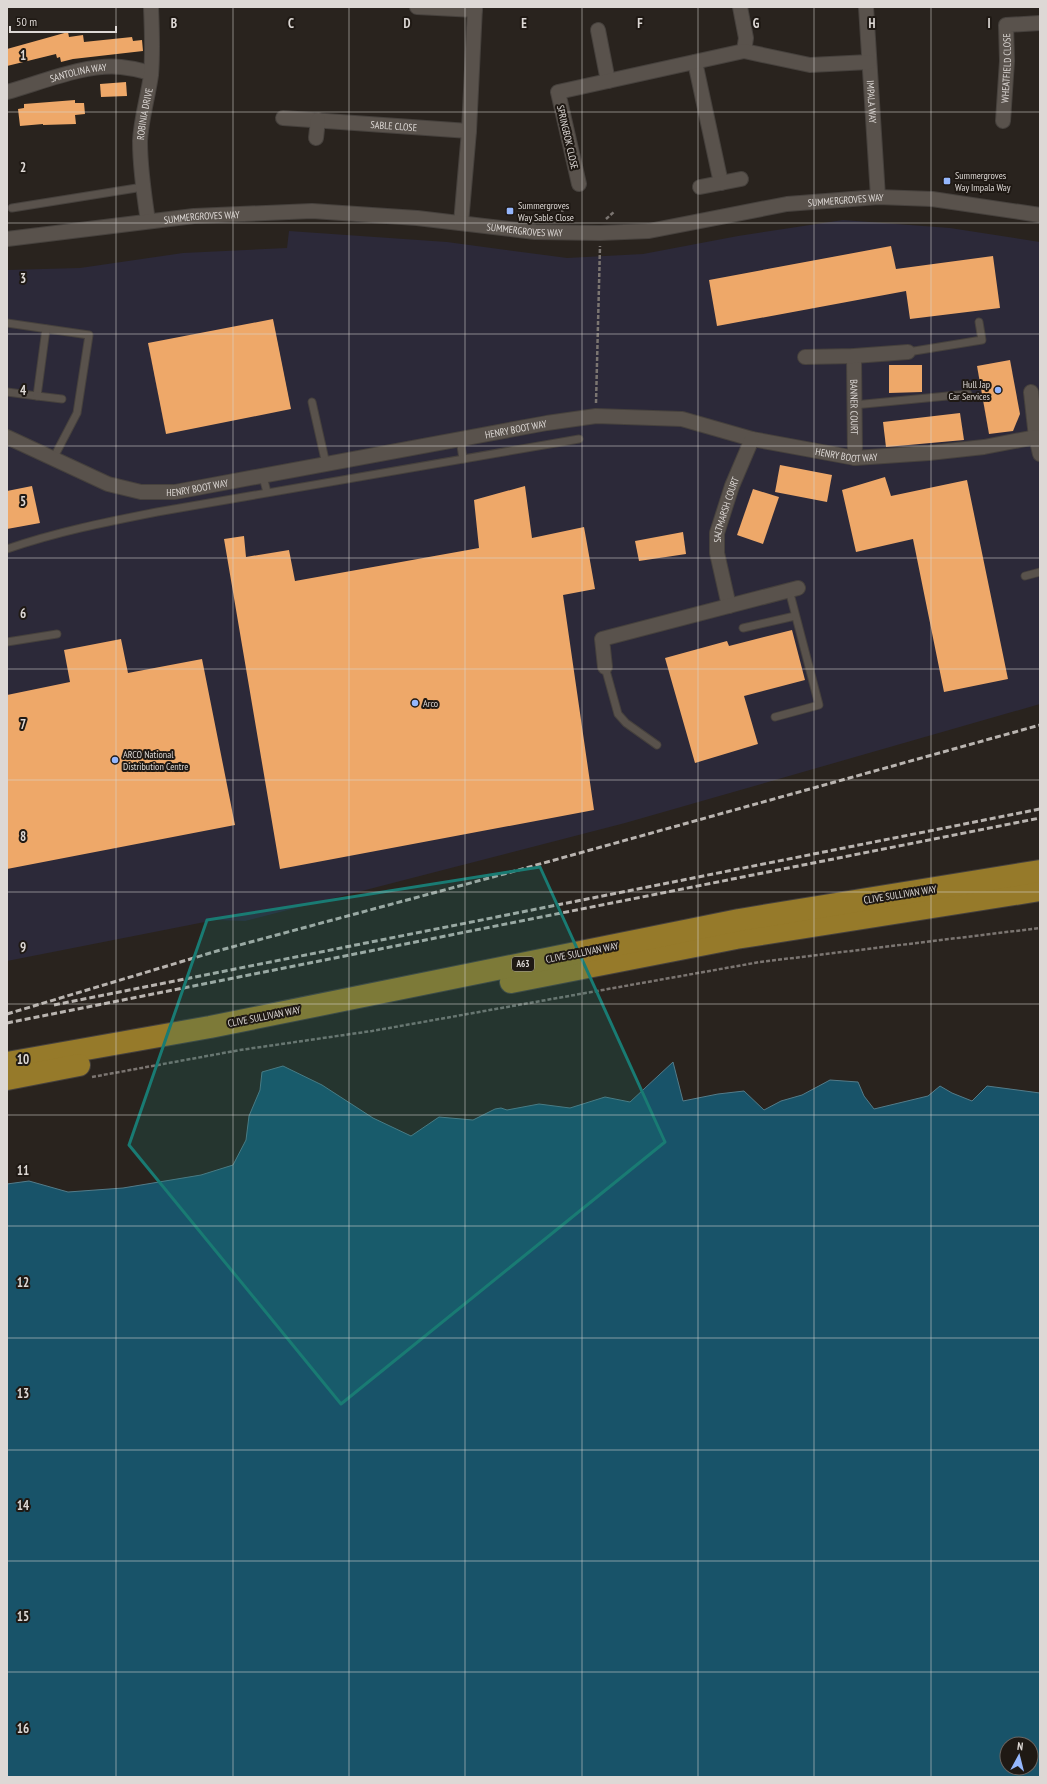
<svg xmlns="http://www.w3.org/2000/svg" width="1047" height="1784" font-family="'PT Sans Narrow',sans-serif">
<rect width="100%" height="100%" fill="#29231e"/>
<path fill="#2c2939" d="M843 220 950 228 1040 242V704L625 823 245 921 215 920 7 961V270L80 268 183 253 287 248 289 231 447 242 567 258 643 254 738 236Z"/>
<path fill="#185369" stroke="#537b89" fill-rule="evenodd" d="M673 1062 683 1101 718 1094 744 1091 764 1110 781 1101 802 1095 830 1080 858 1082 864 1096 874 1109 928 1096 940 1086 952 1093 972 1101 987 1086 1040 1093V1777H7V1184L29 1181 68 1192 123 1188 201 1175 233 1165 246 1140 249 1116 260 1090 262 1072 283 1066 322 1085 373 1118 411 1136 439 1117 473 1120 495 1109 501 1108 507 1110 539 1104 570 1108 605 1097 630 1102ZM1007 1744H1031V1768H1007Z"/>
<g fill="#eea869">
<path d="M68 32 69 37 83 35 84 42 132 37 133 41 142 40 143 51 73 59 61 62 60 57 57 58 56 54 7 66V49Z"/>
<path d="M126 82 127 96 101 97 100 84Z"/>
<path d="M75 100V103H84L85 114 75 115 76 124 43 125V124L20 126 18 109 24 108V104Z"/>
<path d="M891 246 896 269 993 256 1000 308 910 319 906 291 717 326 709 280Z"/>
<path d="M273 319 291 409 166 434 148 343Z"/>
<path d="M1010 360 1020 414 1013 431 989 434 977 366Z"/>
<path d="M889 365H922V392L889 393Z"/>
<path d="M960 413 964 440 886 447 883 422Z"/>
<path d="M780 465 832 475 827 502 775 492Z"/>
<path d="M885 477 891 496 967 480 1008 679 944 692 913 539 856 552 842 490Z"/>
<path d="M32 486 40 523 7 529V491Z"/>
<path d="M525 486 532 538 584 527 595 589 563 595 594 810 280 869 224 539 244 536 246 557 289 550 295 581 479 548 474 500Z"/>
<path d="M753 489 779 497 763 544 737 535Z"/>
<path d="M683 532 686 554 639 561 635 541Z"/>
<path d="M792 630 805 680 744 696 758 744 695 763 665 658 727 641 729 646Z"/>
<path d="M121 639 128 673 202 659 235 825 7 869V695L70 682 64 650Z"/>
</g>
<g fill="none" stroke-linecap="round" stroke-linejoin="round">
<defs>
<g id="service">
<path d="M12 208 143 187"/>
<path d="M7 323 89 335 77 413 53 459"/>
<path d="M908 352 982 340 979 322"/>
<path d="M7 392 37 396 46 329"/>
<path d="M37 396 62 399"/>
<path d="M312 402 326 464"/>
<path d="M854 405 968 394"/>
<path d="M460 439 463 459"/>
<path d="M263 477 267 492"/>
<path d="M7 549C56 532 106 522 157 512L579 439"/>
<path d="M1025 576 1040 572"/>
<path d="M743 628 795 616"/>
<path d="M7 642 57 634"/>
<path d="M605 667 618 714 626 723 657 745"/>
<path d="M775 717 819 705 789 590"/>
</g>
<g id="minor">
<path d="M417 7 475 10"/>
<path d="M740 7 746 38 744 51"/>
<path id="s1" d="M866 7 878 197"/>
<path d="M598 30 608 81"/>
<path d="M695 62 721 183"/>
<path id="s2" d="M7 92C40 83 87 63 121 67 131 68 141 70 151 73"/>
<path id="s3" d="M283 118 469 131"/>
<path id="s4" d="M1003 121 1007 61 1006 25 1040 23"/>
<path d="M316 138 318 120"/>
<path d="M579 184 558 92 744 51 810 65 869 62"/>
<path d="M700 187 741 179"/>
<path id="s5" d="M148 221C144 195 140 168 140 141 141 119 148 97 151 75 153 52 152 30 151 7"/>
<path d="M461 223 469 131 475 7"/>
<path id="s6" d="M7 239 194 216 312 211 417 218 535 232 600 233 649 231 787 204 878 197 932 199 1040 215"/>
<path id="s7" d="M854 356 855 458"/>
<path d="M805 357 854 356 908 352"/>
<path d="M1031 392 1036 437 1040 454"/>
<path id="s8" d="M7 437 108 484 141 492H175L547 423 596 416 682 419 752 439 855 458 929 453 984 447 1036 437"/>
<path id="s9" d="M729 606 717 553V533L732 486 752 439"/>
<path d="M605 667 602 639 798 588"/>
</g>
<g id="trunk">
<path d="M511 982 736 938 1040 890"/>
<path d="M7 1063 210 1027 739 920 1040 871"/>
<path d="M7 1079 79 1065"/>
</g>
</defs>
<use href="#service" stroke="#46413d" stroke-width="9"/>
<use href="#minor" stroke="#46413d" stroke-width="16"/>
<use href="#trunk" stroke="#46413d" stroke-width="24"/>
<g stroke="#7b7571" stroke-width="2.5" stroke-dasharray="4 2" stroke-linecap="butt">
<path d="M562 208 563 216 570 217"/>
<path d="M606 219 615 211"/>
<path d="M596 403 600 246"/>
<path d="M92 1077 240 1050 372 1031 760 962 1040 928"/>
</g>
<use href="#service" stroke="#59524c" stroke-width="7"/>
<use href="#minor" stroke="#59524c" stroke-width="14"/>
<use href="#trunk" stroke="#967a2a" stroke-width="22"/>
<g stroke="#b9b4b0" stroke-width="3" stroke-dasharray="6 3" stroke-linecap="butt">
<path d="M54 1005 1040 809"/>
<path d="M7 1014 217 951 504 874 1040 725"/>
<path d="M7 1023 1040 818"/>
</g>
</g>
<path fill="#197b73" fill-opacity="0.2" stroke="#197b73" stroke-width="3" stroke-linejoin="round" d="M540 867 665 1142 341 1404 129 1145 207 920Z"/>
<path fill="none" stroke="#ddd8d5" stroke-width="1" stroke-opacity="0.55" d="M116 7V1777M233 7V1777M349 7V1777M465 7V1777M582 7V1777M698 7V1777M814 7V1777M931 7V1777M7 112H1040M7 223H1040M7 334H1040M7 446H1040M7 558H1040M7 669H1040M7 780H1040M7 892H1040M7 1004H1040M7 1115H1040M7 1226H1040M7 1338H1040M7 1450H1040M7 1561H1040M7 1672H1040"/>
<g fill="#95b7fd" stroke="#1f1914" stroke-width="1.5">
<rect x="943" y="177" width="8" height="8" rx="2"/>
<rect x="506" y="207" width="8" height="8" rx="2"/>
<circle cx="998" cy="390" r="4"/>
<circle cx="415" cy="703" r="4"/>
<circle cx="115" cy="760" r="4"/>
</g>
<g text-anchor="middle" stroke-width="4" stroke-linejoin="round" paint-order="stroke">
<rect fill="#1f1914" stroke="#a49f9b" stroke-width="1" x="512" y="957" width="22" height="14" rx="3"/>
<g font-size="9" font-weight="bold" fill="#ddd8d5">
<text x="523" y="967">A63</text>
</g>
<g font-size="10" fill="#ddd8d5" stroke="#1f1914">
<text dy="4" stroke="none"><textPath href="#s4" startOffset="53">WHEATFIELD CLOSE</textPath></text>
<text dy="4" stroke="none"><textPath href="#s2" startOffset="74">SANTOLINA WAY</textPath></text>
<text dy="4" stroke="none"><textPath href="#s1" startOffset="95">IMPALA WAY</textPath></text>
<text dy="4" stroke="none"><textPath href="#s5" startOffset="108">ROBINIA DRIVE</textPath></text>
<text dy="4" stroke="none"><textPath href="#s3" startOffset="111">SABLE CLOSE</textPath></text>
<text transform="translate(568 137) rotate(77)" y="4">SPRINGBOK CLOSE</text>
<text dy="4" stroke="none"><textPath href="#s6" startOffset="844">SUMMERGROVES WAY</textPath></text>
<text dy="4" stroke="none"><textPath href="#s6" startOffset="196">SUMMERGROVES WAY</textPath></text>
<text dy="4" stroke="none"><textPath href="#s6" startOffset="520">SUMMERGROVES WAY</textPath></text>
<text dy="4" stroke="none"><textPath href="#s7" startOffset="51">BANNER COURT</textPath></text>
<text dy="4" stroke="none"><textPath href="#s8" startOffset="526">HENRY BOOT WAY</textPath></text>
<text dy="4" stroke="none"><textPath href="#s8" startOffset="862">HENRY BOOT WAY</textPath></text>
<text dy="4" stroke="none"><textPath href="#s8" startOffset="202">HENRY BOOT WAY</textPath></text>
<text dy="4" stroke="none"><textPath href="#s9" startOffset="99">SALTMARSH COURT</textPath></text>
<text transform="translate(900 894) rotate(-9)" y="4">CLIVE SULLIVAN WAY</text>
<text transform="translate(582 952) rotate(-11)" y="4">CLIVE SULLIVAN WAY</text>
<text transform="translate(264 1016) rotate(-11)" y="4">CLIVE SULLIVAN WAY</text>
</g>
<g font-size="10" fill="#ddd8d5" stroke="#1f1914" text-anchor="start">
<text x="955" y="179">Summergroves<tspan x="955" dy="12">Way Impala Way</tspan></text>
<text x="518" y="209">Summergroves<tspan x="518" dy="12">Way Sable Close</tspan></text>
<text x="990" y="388" text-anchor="end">Hull Jap<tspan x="990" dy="12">Car Services</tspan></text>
<text x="423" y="707">Arco</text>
<text x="123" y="758">ARCO National<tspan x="123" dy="12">Distribution Centre</tspan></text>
</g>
</g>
<g font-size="13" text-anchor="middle" font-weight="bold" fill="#ddd8d5" stroke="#1f1914" stroke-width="4" stroke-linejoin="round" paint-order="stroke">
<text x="174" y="28">B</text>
<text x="291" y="28">C</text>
<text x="407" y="28">D</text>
<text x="524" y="28">E</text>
<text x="640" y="28">F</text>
<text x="756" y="28">G</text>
<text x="872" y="28">H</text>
<text x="989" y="28">I</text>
<text x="23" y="60">1</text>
<text x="23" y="172">2</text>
<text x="23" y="283">3</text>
<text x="23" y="395">4</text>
<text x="23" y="506">5</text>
<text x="23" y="618">6</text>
<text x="23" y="729">7</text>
<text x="23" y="841">8</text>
<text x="23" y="952">9</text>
<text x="23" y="1064">10</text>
<text x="23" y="1175">11</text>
<text x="23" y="1287">12</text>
<text x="23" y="1398">13</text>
<text x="23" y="1510">14</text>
<text x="23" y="1621">15</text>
<text x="23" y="1733">16</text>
</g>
<rect width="1047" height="1784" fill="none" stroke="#ddd8d5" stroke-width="16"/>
<g transform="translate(1019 1756) rotate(7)"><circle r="19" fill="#1f1914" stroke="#6b6561"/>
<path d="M0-3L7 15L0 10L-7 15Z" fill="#95b7fd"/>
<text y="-6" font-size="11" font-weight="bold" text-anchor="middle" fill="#ddd8d5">N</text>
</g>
<path d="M10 26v6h106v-6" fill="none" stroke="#ddd8d5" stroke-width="2"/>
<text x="16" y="26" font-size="12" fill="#ddd8d5" stroke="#1f1914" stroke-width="3" paint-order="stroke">50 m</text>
</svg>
